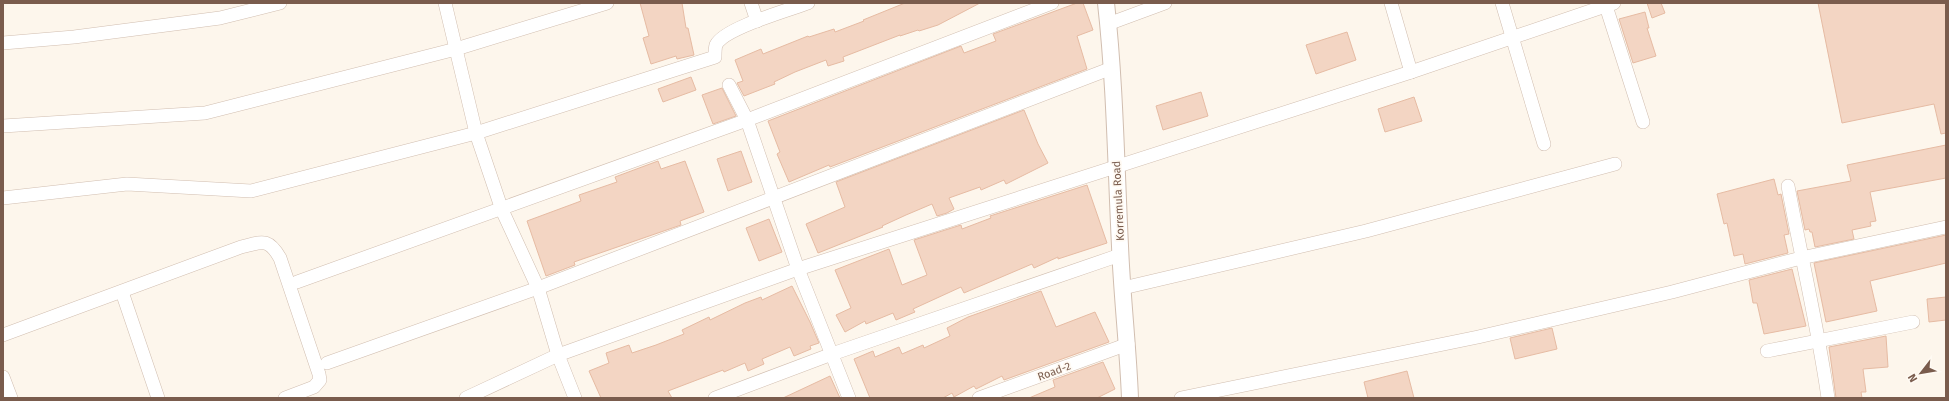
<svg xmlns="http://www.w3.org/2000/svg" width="1949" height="401" font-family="'Fira Sans',sans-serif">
<rect width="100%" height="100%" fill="#fdf6ec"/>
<g fill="#f3d5c3" stroke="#e6bba3">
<path d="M640 3H682L686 28H688L694 55 677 59 676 56 651 64 643 38 649 36Z"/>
<path d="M905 3H980L938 25 919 31 918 30 900 36V35L843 57 844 61 828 66 826 60 795 72 774 82 775 84 744 96 737 83 743 81 735 60 761 49 763 54 808 36 809 37 834 29 835 32 864 21 863 20Z"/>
<path d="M1077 3H1083L1093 30 1077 36 1087 69 830 167 829 165 789 182 777 154 780 152 768 121 961 46 964 53 996 41 993 34Z"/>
<path d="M1647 3H1661L1665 13 1652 18Z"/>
<path d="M1818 3H1946V133L1941 134 1934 104 1842 123Z"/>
<path d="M1645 12 1649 28H1647L1656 56 1633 63 1619 19Z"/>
<path d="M1347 32 1356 60 1316 74 1306 45Z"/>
<path d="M691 77 696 90 663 102 658 89Z"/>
<path d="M722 88 736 116 713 124 702 95Z"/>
<path d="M1201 92 1208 116 1163 130 1156 106Z"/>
<path d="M1414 97 1422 121 1385 132 1378 109Z"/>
<path d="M1024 110 1038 144 1048 163 1006 184 1004 180 981 190 980 187 949 198 954 209 947 213 937 216 932 204 906 215 882 226 883 227 818 253 806 224 845 207 836 182Z"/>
<path d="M1946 145V178L1870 192 1876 221 1870 222 1871 226 1852 230 1854 239 1815 247 1812 232H1810L1809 229 1805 230 1797 191 1851 181 1847 165Z"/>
<path d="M741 151 752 182 728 191 717 159Z"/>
<path d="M658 161 661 169 685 161 704 212 680 221 681 225 574 262 575 265 546 276 527 221 581 201 579 195 617 182 615 177Z"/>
<path d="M1774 179 1778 195 1781 194 1789 234 1784 235 1788 253 1745 264 1743 254 1734 256 1727 223 1724 224 1717 194Z"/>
<path d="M1087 185 1107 243 1058 259V257L1034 268 1032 264 964 293 961 287 913 309 915 312 896 320 893 313 866 324 865 321 845 332 836 315 851 308 835 270 889 249 902 285 927 275 914 240 961 225 962 229 991 218 990 216Z"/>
<path d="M769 219 782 252 759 261 746 228Z"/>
<path d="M1946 235V263L1870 281 1877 311 1826 322 1814 263Z"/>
<path d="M1792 269 1806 326 1764 334 1757 303H1753L1749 280Z"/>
<path d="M792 286 810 322 819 343 810 346 811 349 794 356 790 347 762 359 764 364 748 371 745 363 724 372 723 370 668 391 672 398H601L589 371 609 363 606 353 629 345 632 353 656 345 684 334 682 330 709 317 710 320 745 303 761 297 762 300Z"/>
<path d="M1041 291 1056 327 1095 312 1109 342 1004 380 1002 376 976 389 974 386 954 397 952 393 943 398H870L854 359 873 351 875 357 899 347 902 354 923 345 924 348 950 336 947 328 968 317Z"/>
<path d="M1946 297V320L1929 322 1927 299Z"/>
<path d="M1552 328 1557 349 1515 359 1510 338Z"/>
<path d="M1886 336 1888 367 1863 369 1866 392H1861L1862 398H1836L1829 347Z"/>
<path d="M1103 362 1115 389 1097 398H1029L1055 387 1053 380Z"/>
<path d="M1407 371 1414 398H1368L1364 382Z"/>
<path d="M830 376 840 398H783Z"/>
</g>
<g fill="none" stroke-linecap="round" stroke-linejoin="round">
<defs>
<g id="minor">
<path d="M445 3 476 133 502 210 538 288 558 355 575 398"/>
<path d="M751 3 757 21"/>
<path d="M1391 3 1411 72"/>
<path d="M1502 3 1544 144"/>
<path d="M1605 3 1643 122"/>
<path d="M1108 24 1165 3"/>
<path d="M3 43 74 37 220 18 280 3"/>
<path d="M729 85 747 120 798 269 849 398"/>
<path d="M3 126 205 113 456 49 607 3"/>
<path d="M1788 186C1801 257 1818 327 1828 398"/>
<path d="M3 198 127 184 251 191 476 133 715 57C715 54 715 48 716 45 724 28 789 10 808 3"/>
<path d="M297 282 747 120 1052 3"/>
<path d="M1123 288 1366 231 1615 164"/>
<path d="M122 292 158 398"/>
<path d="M3 335 241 247C262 242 268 237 280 258L319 374 320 380 314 387 285 398"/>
<path d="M1767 351 1913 322"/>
<path d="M327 363 538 288 1112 68"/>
<path d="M3 377 11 398"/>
<path d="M466 398 558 355 798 269 1411 72 1614 3"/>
<path d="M715 398 832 354 1120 255"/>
<path d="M979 398 1128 344"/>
<path d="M1181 398 1478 337 1672 292 1801 258 1946 227"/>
</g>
<path id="tertiary" d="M1106 3C1115 84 1116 165 1120 246 1122 297 1128 347 1130 398"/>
</defs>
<use href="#minor" stroke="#d1beb0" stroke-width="14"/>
<use href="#tertiary" stroke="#d1beb0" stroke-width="18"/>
<use href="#minor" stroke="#fff" stroke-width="13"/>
<use href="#tertiary" stroke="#fff" stroke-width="16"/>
</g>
<g text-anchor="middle" stroke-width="3.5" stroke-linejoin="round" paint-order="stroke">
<g font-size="11" fill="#7a5c4d" stroke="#fffaf3">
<text transform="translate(1118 201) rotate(-93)" y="4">Korremula Road</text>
<text transform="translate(1054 371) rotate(-20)" y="4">Road-2</text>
</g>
</g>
<rect width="1949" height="401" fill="none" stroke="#7a5c4d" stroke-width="8"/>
<g transform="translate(1921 373) rotate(239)" stroke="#fffaf3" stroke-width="3" paint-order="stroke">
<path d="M0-3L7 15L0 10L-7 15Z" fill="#7a5c4d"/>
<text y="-6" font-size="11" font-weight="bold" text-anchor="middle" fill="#7a5c4d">N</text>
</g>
</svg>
